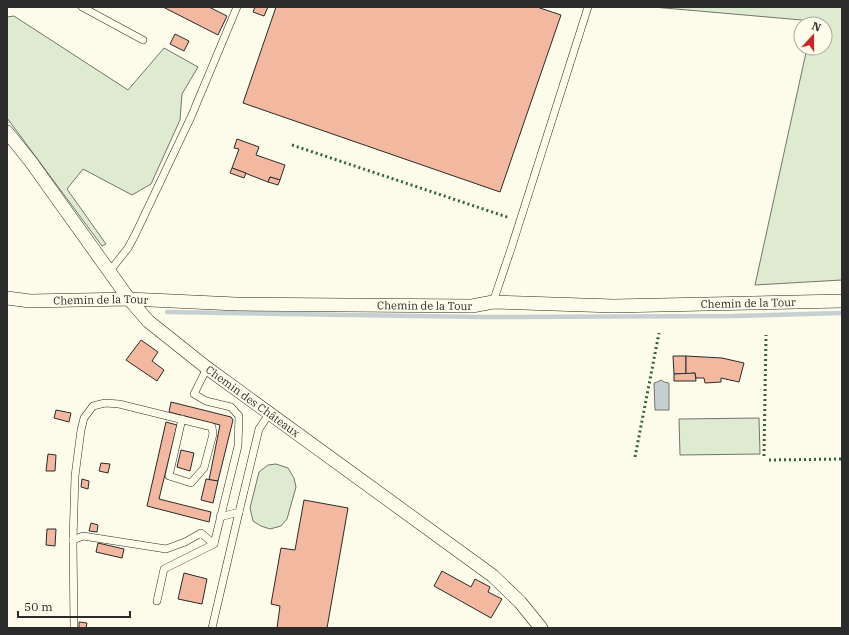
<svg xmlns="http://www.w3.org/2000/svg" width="849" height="635" font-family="'IBM Plex Serif',serif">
<rect width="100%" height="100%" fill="#fdfbea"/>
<g fill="#deebd1" stroke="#74746e">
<path d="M653 7H842V280L755 285 807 48H825V24H813V21Z"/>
<path d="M14 16 128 90 164 48 198 67 182 94 180 120 151 184 132 195 83 169 67 189 106 244 102 246 7 118V17Z"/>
<path d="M759 418 760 454 680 455 679 419Z"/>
<path d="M276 464 288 468 294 478 296 487 287 519 281 526 270 529 261 526 253 521 250 508 259 472 268 465Z"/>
</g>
<path fill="#c7d0d0" stroke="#74746e" d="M661 380 664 382 669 383V410H655L654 383 657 382Z"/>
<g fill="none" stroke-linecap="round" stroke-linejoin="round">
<path stroke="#c7d0d0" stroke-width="4.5" d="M167 312 481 317 733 316 842 313"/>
</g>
<g fill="#f2b8a0" stroke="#2b2b2b">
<path d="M163 7H209L227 16 218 35Z"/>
<path d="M255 7H268L264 16 253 12Z"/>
<path d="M276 7H537L561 15 500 192 243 103Z"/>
<path d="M175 34 189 41 184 51 170 44Z"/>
<path d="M237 139 259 147 256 155 285 165 280 180 270 177 268 182 232 168 239 149 234 148Z"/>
<path d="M232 168 246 173 244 178 230 173Z"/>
<path d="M270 177 280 180 278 185 268 182Z"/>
<path d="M141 340 158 352 152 361 164 370 157 381 126 360Z"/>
<path d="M673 356H686V374H674Z"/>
<path d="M686 356 722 358 744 363 739 382 721 378V382L705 383 704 378H696L695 373 686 374Z"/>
<path d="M695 373 696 381H674V374Z"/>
<path d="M171 402 231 417 233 420 218 481 209 480 220 425 169 412Z"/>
<path d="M56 410 71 413 69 422 54 418Z"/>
<path d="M166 422 177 425 159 499 211 512 209 522 147 506Z"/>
<path d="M181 450 194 453 190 471 177 467Z"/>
<path d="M48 454 56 455 55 471H46Z"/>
<path d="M101 463 110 464 108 473 99 471Z"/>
<path d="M82 479 89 481 88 489 81 487Z"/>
<path d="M206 479 218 481 213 503 201 500Z"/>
<path d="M304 500 348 508 327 628H277L280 606 271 604 281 548 295 550Z"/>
<path d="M91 523 98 525 97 532 89 531Z"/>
<path d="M47 529H56L55 546 46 545Z"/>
<path d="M98 543 124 549 122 558 96 552Z"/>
<path d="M442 571 471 587 475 579 490 587 488 592 502 599 491 618 434 586Z"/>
<path d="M184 573 207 579 202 604 178 599Z"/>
<path d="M79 622 87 623 86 628H79Z"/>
</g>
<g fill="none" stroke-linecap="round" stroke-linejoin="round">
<defs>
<g id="lane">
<path d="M82 7 143 40"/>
<path d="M109 272 128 248 135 235 191 117 237 7"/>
<path d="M493 302 511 249 588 7"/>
<path d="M182 419 169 476 191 483 204 468 213 434 212 427 119 404 105 403 93 406 84 418 81 430 75 476 73 540 83 536 166 549 185 542 201 533 214 544"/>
<path d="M220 517 239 512 259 429 269 414"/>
<path d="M73 540 74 628"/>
<path d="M157 601 164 569 214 544 238 446 239 416 231 407 206 401 194 394 207 368"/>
<path d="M212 628 239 512"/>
</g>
<g id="street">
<path id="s1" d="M7 132 31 162 129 299 148 321 207 368 493 576 520 602 541 628"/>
<path id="s2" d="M7 298 30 301 129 299 236 304 472 306 493 302 614 306 842 301"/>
</g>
</defs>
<use href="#lane" stroke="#2b2b2b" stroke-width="8"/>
<use href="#street" stroke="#2b2b2b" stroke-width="14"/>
<use href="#lane" stroke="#fdfbea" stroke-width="7"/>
<use href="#street" stroke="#fdfbea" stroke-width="13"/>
<g stroke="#34623c" stroke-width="3" stroke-dasharray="2 3" stroke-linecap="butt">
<path d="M292 145 510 218"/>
<path d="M764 456 766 335"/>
<path d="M635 457 659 333"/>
<path d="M769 460 842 459"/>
</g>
</g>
<g text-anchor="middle" stroke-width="3" stroke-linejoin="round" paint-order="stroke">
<g font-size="11" fill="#2b2b2b" stroke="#fdfbea">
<text dy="4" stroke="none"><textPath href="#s2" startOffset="94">Chemin de la Tour</textPath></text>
<text dy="4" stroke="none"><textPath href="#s2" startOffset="742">Chemin de la Tour</textPath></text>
<text dy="4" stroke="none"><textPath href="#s2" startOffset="418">Chemin de la Tour</textPath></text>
<text dy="4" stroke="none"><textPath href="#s1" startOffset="368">Chemin des Châteaux</textPath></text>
</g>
</g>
<rect width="849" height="635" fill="none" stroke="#2b2b2b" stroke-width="16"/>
<g transform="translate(813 36) rotate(21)"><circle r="19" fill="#fdfbea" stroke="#a9a89e"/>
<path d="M0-3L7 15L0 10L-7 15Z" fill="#c62828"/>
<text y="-6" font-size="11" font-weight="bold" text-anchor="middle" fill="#2b2b2b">N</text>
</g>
<path d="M18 611v6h112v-6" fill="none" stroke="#2b2b2b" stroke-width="2"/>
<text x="24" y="611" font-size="12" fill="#2b2b2b" stroke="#fdfbea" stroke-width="3" paint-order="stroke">50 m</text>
</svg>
